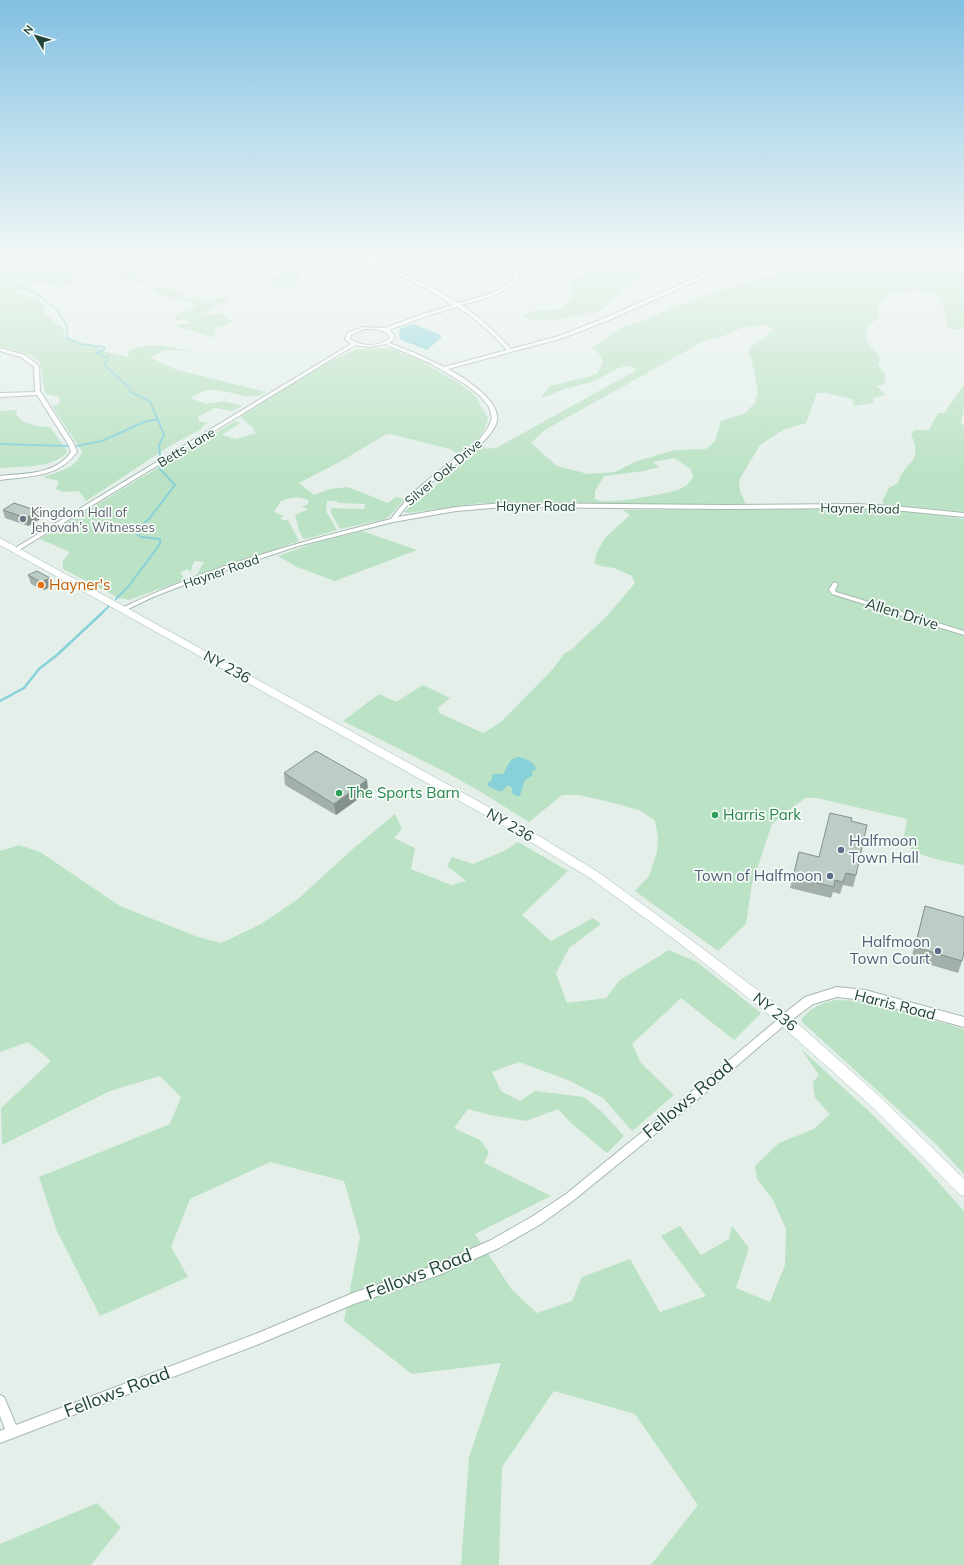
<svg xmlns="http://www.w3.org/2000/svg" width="964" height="1565" font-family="Mulish,sans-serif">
<rect width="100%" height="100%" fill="#e4efea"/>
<g fill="#bbe2c4" fill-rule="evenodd">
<path d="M0 258H148L134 273 137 277 151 281 148 284H139L90 267 67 273 76 275 78 277V282L59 286 35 282 13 293 39 300 44 305V314L64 329 65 333 63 336 81 344H92L103 351 128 357 129 351C149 341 170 347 191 351L164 350 151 357 153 359 178 370 266 392C252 404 225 387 207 390 202 391 194 396 190 398L206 404 223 401 243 406 232 411 215 408 198 417 199 421 207 423 200 430 173 444 86 501 79 491 64 492 56 489 59 481 43 477C58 472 78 468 82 451L52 406 59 404 60 401 59 397 46 394C41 382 44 373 39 361L31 355 0 346Z"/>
<path d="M558 258H688L649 270 601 310 572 317 558 319 531 320 523 316C539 302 568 322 573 290L570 282 578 275 588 271 589 267C577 256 574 269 560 265Z"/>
<path d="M813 258H964V327L958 330 948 329C943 318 947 307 938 297 923 282 868 291 880 316 877 320 870 323 868 327 860 340 873 348 880 357L878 364 886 376 884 384 877 386 885 395 874 398 873 403 854 406 852 399 826 393H817L806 423 783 430 760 445 739 480 740 491 746 505 481 503 408 513 404 512 445 478 481 445H483L486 449 498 447 635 371 636 368 628 366 621 367 592 382 564 389 540 399 550 386 591 376 597 373 603 364C602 356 598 351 591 347L606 340 610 334 624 326 646 320 674 307 724 289 802 267ZM764 325 774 328C769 336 755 342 748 350L752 361 758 392 755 403 745 413 721 421 715 441 706 449 675 450 637 461 615 472 588 474 557 466 531 443 545 430 706 340 721 337 741 328ZM674 458 691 469 693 477 687 485 678 490C662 494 607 506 595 499V491L604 476 644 471 659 467 653 462Z"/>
<path d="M295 270 298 272 301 279C291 291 287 294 273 284L271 275Z"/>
<path d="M155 287H167L188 298 195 297 205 301 230 296 222 303 204 313 210 315 220 313 233 321 225 326 216 328 214 332 216 338 176 326 177 324 194 323 185 320H176L174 316 193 308 195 304 171 298 153 291Z"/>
<path d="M390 348 419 360 459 383 475 396 488 418C484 439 472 442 458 454L450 449 390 434 385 435 345 459 299 483 314 495 330 489 348 487 388 503 396 497 405 499C397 506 394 514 385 519L340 529 331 513V508L364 509 365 504 339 503 336 501H327L326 511 337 530 306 539 303 538 299 530 295 515 308 509 302 507 308 504 309 501C300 495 291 498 281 501L274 512 284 516 281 518 282 520H288L299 541 200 574H197L204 562 195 561 192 566 191 573 188 569 180 572 183 576 184 580 129 600 117 597 63 569V561L70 552 40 539 235 421 240 423 222 435 237 439 255 433 253 428 240 417 325 362 332 361 357 349Z"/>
<path d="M964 385V407L961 424 964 426V512L884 504 882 501 889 488 898 483C905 459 924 464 911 434L916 430H929L938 413H944Z"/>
<path d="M17 410 16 413C20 424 39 427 50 427L66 449 67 453C49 469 22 466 0 468V411Z"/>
<path d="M876 509 907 511 964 519V865C950 862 909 856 904 841 903 835 907 825 907 819L817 798H805L772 824 752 884 746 924 718 951 635 891 649 876 657 852 658 837 655 821 641 811 618 804 579 795H562L529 822 481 792 449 774 343 721 379 694 396 702 423 685 450 698 438 708 439 713 483 733 500 723 552 670 564 654 572 649 607 616 635 583 632 576 614 568 601 566 594 563 597 552 605 538 630 515 623 510Z"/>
<path d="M362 531 417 550 335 581 297 567 278 556 311 544Z"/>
<path d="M395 814 402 829 394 838 415 848 411 869 451 885 466 881 447 866 452 857 473 864 504 851 518 842 568 871 522 915 551 941 593 918 601 924 569 948 556 973 567 1003 606 998 620 980 669 950 697 962 761 1013 734 1040 681 998 632 1044 641 1063 674 1095 632 1131 603 1098 568 1080 519 1062 492 1072 501 1091 520 1101 535 1091 584 1097 602 1112 624 1136 607 1153 572 1124 558 1109 526 1121 490 1115 468 1109 454 1128 480 1140 489 1152 484 1163 551 1196 475 1234 512 1290 537 1313 572 1301 582 1277 630 1259 660 1312 706 1296 661 1236 680 1226 701 1255 729 1239 732 1226 749 1248 736 1288 770 1302 785 1265 786 1229 773 1200 757 1179 755 1166 779 1143 814 1129 830 1114 815 1098 813 1082 819 1075 801 1049 874 1116 921 1163 964 1211V1565H651L698 1505 635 1414 554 1391 502 1467 499 1565H461L469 1457 501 1363 412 1374 344 1321 360 1237 344 1181 270 1162 190 1199 171 1247 188 1277 100 1316 57 1231 39 1177 170 1124 181 1097 160 1076 110 1091 2 1145 1 1108 51 1061 28 1042 0 1052V851L19 845 40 852 120 906 198 937 221 943 261 924 298 899 355 847Z"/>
<path d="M835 1000 866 1001 964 1029V1174L936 1144 801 1021C807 1009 822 1003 835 1000Z"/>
<path d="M97 1503 121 1527 91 1565H0V1544Z"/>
</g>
<g fill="#88d1d9">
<path d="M414 324 441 335V338L427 350 401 340 399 334 400 328Z"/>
<path d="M519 757C527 759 533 761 536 769L531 772 533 775 525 780 520 796H516L512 793V788L510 786H507L502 791H498L488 786 487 783 491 781 493 774H503C508 766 509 758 519 757Z"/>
</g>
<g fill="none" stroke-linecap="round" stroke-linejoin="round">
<g stroke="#88d1d9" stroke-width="1.5">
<path d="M0 278 14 285 35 292 57 310 67 326V338L81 344 104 347 105 349 96 353 108 358 104 365 130 388V392L150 401 156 416"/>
<path d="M0 278 6 269 2 258"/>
</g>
<g stroke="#88d1d9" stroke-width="2">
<path d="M156 415 164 435 159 445 160 457"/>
<path d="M0 444 67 446"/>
<path d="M77 446 102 441 144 422 157 419"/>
<path d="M116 599 128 587 160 544V539L141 537 137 534 139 528 149 519 175 485 160 469V466"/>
<path d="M101 614 109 606"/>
</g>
<path stroke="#88d1d9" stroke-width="2.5" d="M0 701 24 688 39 669 57 655 102 613"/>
<defs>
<g id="minor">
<path d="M378 258H386L377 261 431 287 458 303C475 298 509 292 516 274L508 262 501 258C513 258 514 264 520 274 512 295 480 299 461 305 480 317 496 332 511 349L559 336 605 318 706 273 735 265 731 261 735 258H740L736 261C742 265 747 265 754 262L753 261 747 258 757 259 758 263 750 267 739 266 710 275 609 320 563 338 448 369C463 377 500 400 497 420 494 442 442 473 425 488 415 497 406 506 398 517L456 507 504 503 724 505 855 504 894 506 964 513V517L894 510 855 508 724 509 504 507 456 511 393 522 298 546 194 581 153 597 126 610H122V608C207 567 299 542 391 519 414 486 448 465 479 440L488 428 492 418 489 407 480 396 465 384 430 363 385 344 370 347 355 345 19 550H15V548L351 344 345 339 347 333 363 327 385 328 420 315 453 305 427 289 373 263 349 269 347 268ZM457 307C476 319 492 333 507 350L444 367 415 353 389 343 394 338V335L389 330 424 317ZM364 329C372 329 386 328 390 338 378 347 361 347 350 339L351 335Z"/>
<path d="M0 348 25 355 39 366 40 391 74 444 77 452C58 478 29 476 0 480V476C26 473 55 475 71 452L68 444 37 395 0 397V393L35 392 34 367 21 357 0 351Z"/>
<path d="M835 582 838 584 835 590 836 592 964 631V635L832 594 829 590 833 583Z"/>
<path d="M785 1015 788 1016 790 1019 788 1022 698 1099 574 1200 541 1224 499 1248 439 1275 354 1304 259 1344 0 1443V1431L5 1429 0 1416V1395L4 1397 16 1425 258 1333 353 1293 433 1266 491 1240 533 1216 566 1194 690 1093 782 1016Z"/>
</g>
<path id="tertiary" d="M837 987 865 990 964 1017V1027L865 1000 837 997 813 1004 789 1022 785 1024 781 1022 779 1019 781 1016 805 997Z"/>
<path id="secondary" d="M0 538 516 822 598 872 686 936 776 1004 878 1095 964 1179V1196L959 1194 868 1103 766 1012 678 942 590 878 508 828 0 545Z"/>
</defs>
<use href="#minor" stroke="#a6b8b1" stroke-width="2"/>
<use href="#tertiary" stroke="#a6b8b1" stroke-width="2"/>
<use href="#secondary" stroke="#a1bcb1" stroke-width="1"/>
<use href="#minor" fill="#fff" fill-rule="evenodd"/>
<use href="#tertiary" fill="#fff" fill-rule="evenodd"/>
<use href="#secondary" fill="#fff" fill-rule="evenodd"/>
</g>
<g fill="#a2b0a9">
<path d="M3 510 38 511 40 519 28 526 5 518Z"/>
<path d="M28 575 50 578 52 586 44 590 31 584Z"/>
<path d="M284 773 367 780 368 792 336 815 285 785Z"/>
<path d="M851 821 856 875 853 887 843 885 840 894 833 892 831 898 790 888 793 877 819 857Z"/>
<path d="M925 906 962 961 958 973 911 959 922 918Z"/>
</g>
<g fill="#84908a">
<path d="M38 511 40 519 28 526 26 518Z"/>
<path d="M50 578 52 586 44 590 41 582Z"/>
<path d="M367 780 368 792 336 815 334 804Z"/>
</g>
<g fill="#bccdc5" stroke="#84908a">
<path d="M14 503 38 511 26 518 3 510Z"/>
<path d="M37 571 50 578 41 582 28 575Z"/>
<path d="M316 751 367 780 334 804 284 773Z"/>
<path d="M830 813 852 818 851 821 867 825 856 875 846 873 843 882 835 880 834 887 793 877 799 852 819 857Z"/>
<path d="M925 906 964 917V952L962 961 915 947Z"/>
</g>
<linearGradient id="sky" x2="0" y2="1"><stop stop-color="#81c0e2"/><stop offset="0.54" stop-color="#f3f8f6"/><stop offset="1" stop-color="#f3f8f6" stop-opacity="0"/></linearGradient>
<rect width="964" height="477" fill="url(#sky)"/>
<circle fill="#6b7280" stroke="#f6fbf8" stroke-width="1.5" cx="23" cy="519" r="4"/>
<circle fill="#e8710a" stroke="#f6fbf8" stroke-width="1.5" cx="41" cy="585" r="4"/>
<g fill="#2e9e5b" stroke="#f6fbf8" stroke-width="1.5">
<circle cx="339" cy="793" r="4"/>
<circle cx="715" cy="815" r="4"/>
</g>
<g fill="#5c6f8a" stroke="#f6fbf8" stroke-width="1.5">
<circle cx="841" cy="850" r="4"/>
<circle cx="830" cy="876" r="4"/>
<circle cx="938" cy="951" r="4"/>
</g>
<g text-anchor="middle" stroke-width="3.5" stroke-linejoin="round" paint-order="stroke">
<g font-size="13" fill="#214338" stroke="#f6fbf8">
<text transform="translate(186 447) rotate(-31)" y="5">Betts Lane</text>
<text transform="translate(443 472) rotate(-40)" y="5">Silver Oak Drive</text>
<text x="536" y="511">Hayner Road</text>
<text transform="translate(860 508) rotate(1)" y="5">Hayner Road</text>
<text transform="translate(221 571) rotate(-19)" y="5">Hayner Road</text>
</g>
<g font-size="13" fill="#5b616d" stroke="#f6fbf8" text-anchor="start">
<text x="31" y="517">Kingdom Hall of<tspan x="31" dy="15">Jehovah’s Witnesses</tspan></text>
</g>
<g font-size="15" fill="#c56008" stroke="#f6fbf8" text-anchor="start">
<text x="49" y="590">Hayner's</text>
</g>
<g font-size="15" fill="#214338" stroke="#f6fbf8">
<text transform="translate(902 614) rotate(17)" y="5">Allen Drive</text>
<text transform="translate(227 667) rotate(29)" y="5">NY 236</text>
<text transform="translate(510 825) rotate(30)" y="5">NY 236</text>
<text transform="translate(895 1005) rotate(14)" y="5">Harris Road</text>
<text transform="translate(775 1012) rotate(39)" y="5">NY 236</text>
</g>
<g font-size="15" fill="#27864d" stroke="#f6fbf8" text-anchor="start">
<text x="347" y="798">The Sports Barn</text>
<text x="723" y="820">Harris Park</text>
</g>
<g font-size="15" fill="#4e5e75" stroke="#f6fbf8" text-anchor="end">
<text x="849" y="846" text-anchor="start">Halfmoon<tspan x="849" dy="17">Town Hall</tspan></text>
<text x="822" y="881">Town of Halfmoon</text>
<text x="930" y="947">Halfmoon<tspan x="930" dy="17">Town Court</tspan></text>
</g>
<g font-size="18" fill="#214338" stroke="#f6fbf8">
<text transform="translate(688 1099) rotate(-40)" y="6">Fellows Road</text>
<text transform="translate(419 1274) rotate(-21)" y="6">Fellows Road</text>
<text transform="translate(117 1392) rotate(-21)" y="6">Fellows Road</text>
</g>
</g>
<g transform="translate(36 36) rotate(308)" stroke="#f6fbf8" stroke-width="3" paint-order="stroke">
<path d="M0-3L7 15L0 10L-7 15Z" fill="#214338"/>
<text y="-6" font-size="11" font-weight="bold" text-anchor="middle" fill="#214338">N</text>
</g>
</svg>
